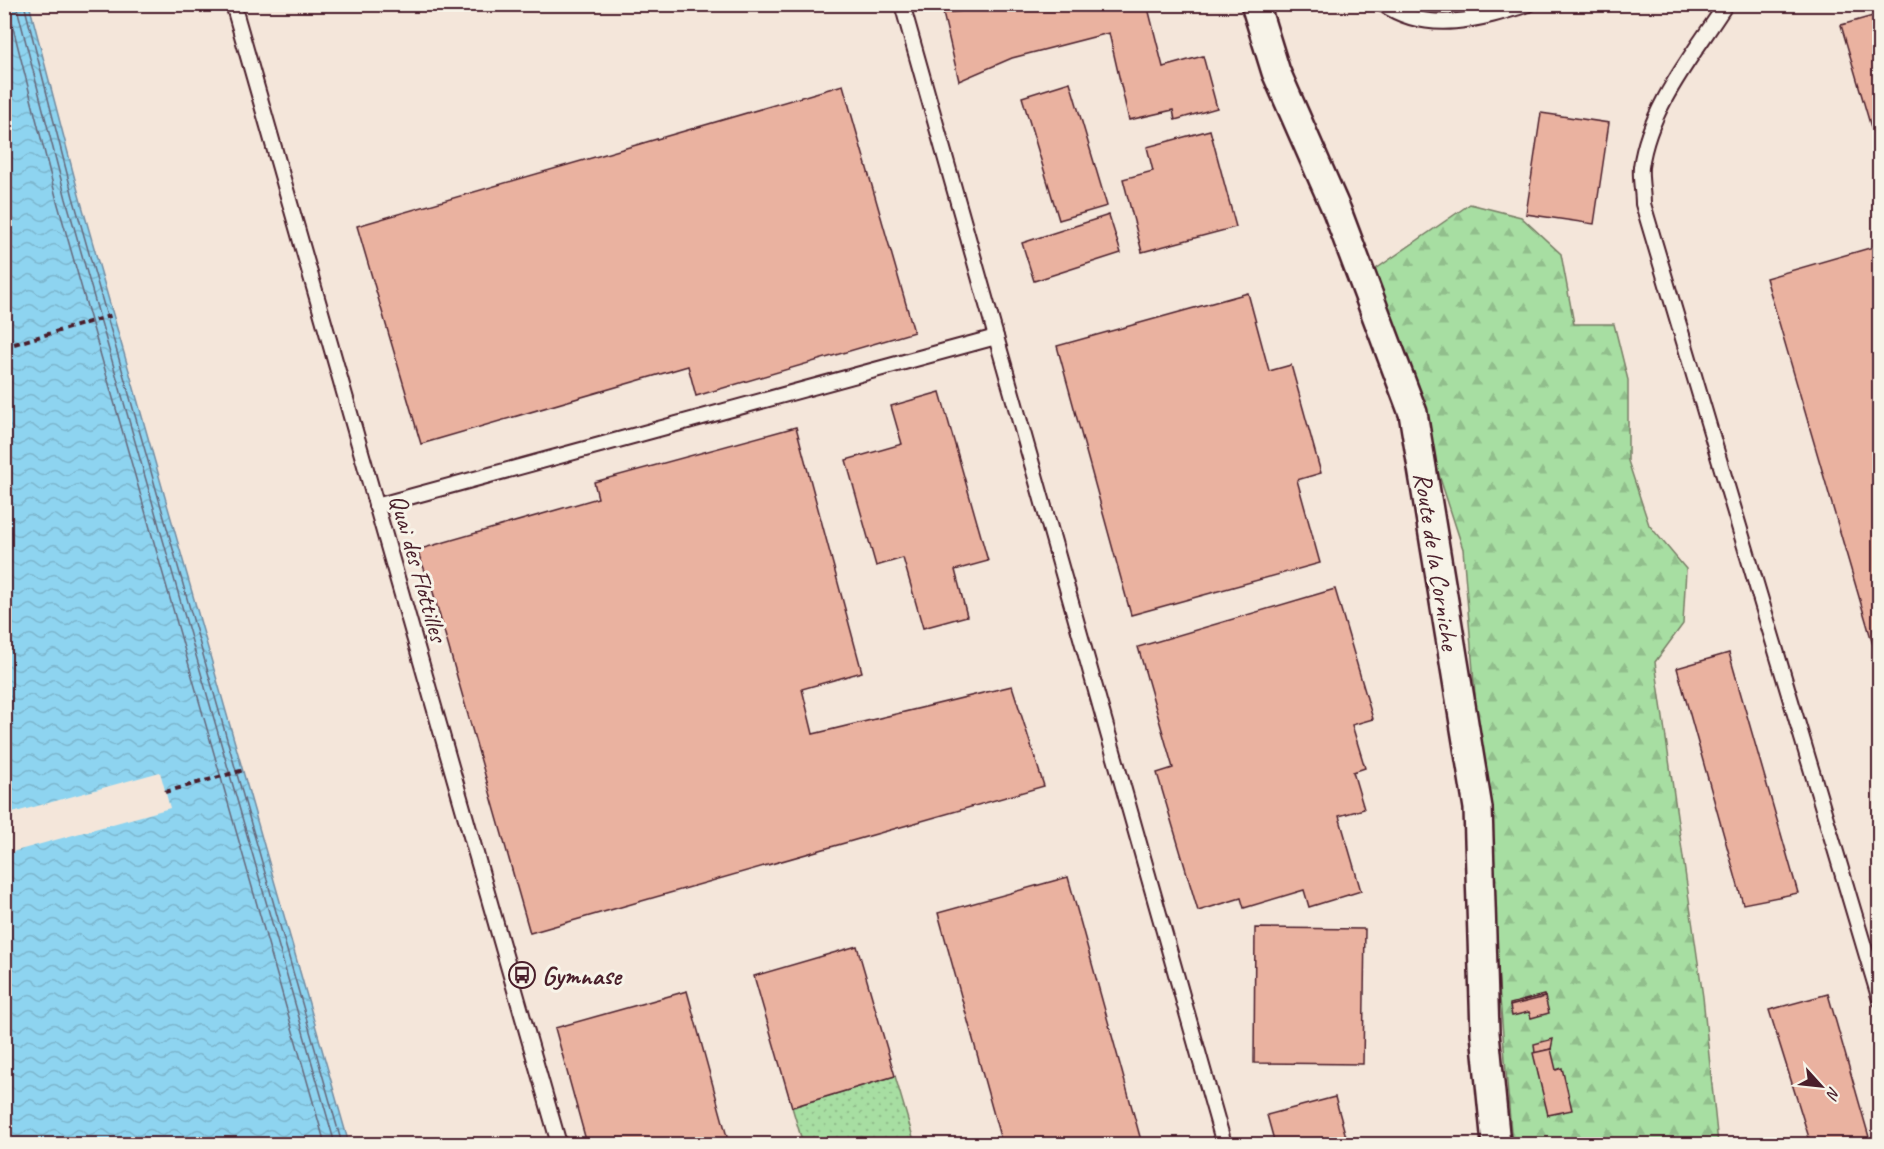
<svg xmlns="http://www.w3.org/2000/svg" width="1884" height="1149" font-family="Caveat,sans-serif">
<defs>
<pattern id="green-dots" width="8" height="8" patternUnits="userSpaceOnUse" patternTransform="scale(1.5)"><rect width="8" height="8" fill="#a7dea2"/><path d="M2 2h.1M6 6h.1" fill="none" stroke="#91be8c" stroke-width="1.8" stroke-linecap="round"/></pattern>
<pattern id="forest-firs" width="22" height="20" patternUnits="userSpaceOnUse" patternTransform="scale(1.5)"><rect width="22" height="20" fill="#a7dea2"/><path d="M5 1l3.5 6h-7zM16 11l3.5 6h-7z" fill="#91be8c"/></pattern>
<pattern id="water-waves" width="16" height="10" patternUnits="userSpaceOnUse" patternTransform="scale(1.5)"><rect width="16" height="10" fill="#8ed4f0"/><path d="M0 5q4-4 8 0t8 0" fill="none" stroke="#7cb6ce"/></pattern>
</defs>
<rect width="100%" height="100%" fill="#f4e6da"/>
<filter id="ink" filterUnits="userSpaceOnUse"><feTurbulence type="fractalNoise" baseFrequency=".0167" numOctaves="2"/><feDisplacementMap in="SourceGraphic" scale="12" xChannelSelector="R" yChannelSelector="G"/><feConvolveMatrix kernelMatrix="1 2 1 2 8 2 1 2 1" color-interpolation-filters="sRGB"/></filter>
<g filter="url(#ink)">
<path fill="url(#green-dots)" stroke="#787e66" stroke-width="1.5" d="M895 1076 915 1144H803L792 1107Z"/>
<path fill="url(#forest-firs)" stroke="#787e66" stroke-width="1.5" d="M1470 204 1521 217 1561 254 1574 324H1614L1628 380V461L1649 525 1686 569 1683 624 1655 662 1703 997 1718 1144H1512L1463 549 1373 271Z"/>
<path fill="url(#water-waves)" stroke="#738ca1" stroke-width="1.5" d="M29 4 79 195 349 1144H5L4 5Z"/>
<path fill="#f4e6da" d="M160 772 170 808 5 854V815Z"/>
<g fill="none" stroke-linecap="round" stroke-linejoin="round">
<g stroke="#65677a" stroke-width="1.5">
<path d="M7 4 57 201 325 1144"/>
<path d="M16 4 66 199 335 1144"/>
<path d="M24 4 73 197 342 1144"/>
</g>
</g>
<g fill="#eab2a0" stroke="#4a1f2b" stroke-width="1.5">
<path d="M1009 4H1147L1163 67 1203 56 1217 108 1175 120 1173 110 1129 120 1109 33 1012 58 959 81 943 13 997 8Z"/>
<path d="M1880 14V158L1841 25Z"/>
<path d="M1070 82 1107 206 1059 220 1022 97Z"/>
<path d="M843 85 914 332 696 396 688 366 421 444 357 226Z"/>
<path d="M1541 113 1609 123 1594 224 1526 214Z"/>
<path d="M1210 130 1236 227 1142 252 1123 179 1153 171 1147 147Z"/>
<path d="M1109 215 1121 253 1034 281 1022 243Z"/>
<path d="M1880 245V669L1766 278Z"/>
<path d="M1248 293 1269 371 1291 365 1321 473 1297 480 1320 563 1131 615 1057 346Z"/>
<path d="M940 392 988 561 955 570 967 616 923 628 903 558 876 566 846 460 902 444 891 406Z"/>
<path d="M796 427 862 672 802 689 813 734 1012 686 1044 786 530 933 433 592 417 550 598 498 594 482Z"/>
<path d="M1335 589 1373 719 1352 725 1365 768 1353 772 1364 809 1339 816 1361 891 1309 907 1304 890 1244 908 1241 898 1198 911 1157 773 1173 768 1138 647Z"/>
<path d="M1729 653 1798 893 1743 904 1677 668Z"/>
<path d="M1068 877 1142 1144H1002L938 913Z"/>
<path d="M1255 928 1365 929 1363 1064 1254 1063Z"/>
<path d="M857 946 895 1076 792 1107 754 976Z"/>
<path d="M687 991 729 1144H587L555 1028Z"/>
<path d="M1828 994 1871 1144H1811L1769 1010Z"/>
<path d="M1544 995 1545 997 1510 1006V1004Z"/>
<path d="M1545 997 1549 1013 1531 1018 1529 1012 1512 1016 1510 1006Z"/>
<path d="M1553 1039 1551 1049 1535 1053 1534 1044Z"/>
<path d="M1551 1049 1556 1070 1562 1068 1572 1110 1548 1115 1533 1053Z"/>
<path d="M1335 1097 1348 1144H1275L1267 1115Z"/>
</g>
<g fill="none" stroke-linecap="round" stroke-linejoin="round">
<defs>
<g id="service">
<path d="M233 4 559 1144"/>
<path d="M902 4 1224 1144"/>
<path d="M1383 4C1428 35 1481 19 1529 4"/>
<path d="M1726 4C1694 54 1649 107 1641 167 1640 179 1643 192 1643 204L1880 1000"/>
<path d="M376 506 996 337"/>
</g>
<path id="minor" d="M1255 4 1276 72 1337 211 1413 413 1478 808 1485 1033 1496 1144"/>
</defs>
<use href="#service" stroke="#4a1f2b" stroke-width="18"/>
<use href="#minor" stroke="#4a1f2b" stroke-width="32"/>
<g stroke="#4a1f2b" stroke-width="4" stroke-dasharray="6 4.5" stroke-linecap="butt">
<path d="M4 347 113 315"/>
<path d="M165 792 244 770"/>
</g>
<use href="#service" stroke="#f7f3e8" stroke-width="14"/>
<use href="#minor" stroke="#f7f3e8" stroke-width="27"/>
</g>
</g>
<defs>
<symbol id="bus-ring" viewBox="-11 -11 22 22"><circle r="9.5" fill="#f7f3e8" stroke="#4a1f2b" stroke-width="1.5"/><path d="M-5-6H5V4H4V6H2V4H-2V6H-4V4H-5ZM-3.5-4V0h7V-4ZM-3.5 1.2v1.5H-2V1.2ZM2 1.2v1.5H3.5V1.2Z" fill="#4a1f2b"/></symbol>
</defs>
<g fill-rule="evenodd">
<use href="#bus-ring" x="507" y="960" width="30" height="30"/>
</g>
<g text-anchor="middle" stroke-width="6" stroke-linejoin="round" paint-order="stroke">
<g font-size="26" fill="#4a1f2b" stroke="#f7f3e8">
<text transform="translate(1437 561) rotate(81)" y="9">Route de la Corniche</text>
<text transform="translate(419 568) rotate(74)" y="9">Quai des Flottilles</text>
</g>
<g font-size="26" font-weight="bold" fill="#4a1f2b" stroke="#f7f3e8" text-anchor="start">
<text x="542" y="984">Gymnase</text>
</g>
</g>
<rect width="1884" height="1149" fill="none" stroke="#f7f3e8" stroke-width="24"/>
<rect x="12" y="12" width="1860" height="1125" fill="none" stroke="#4a1f2b" stroke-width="2" filter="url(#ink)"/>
<g transform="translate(1821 1086) rotate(117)" stroke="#f7f3e8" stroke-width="4.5" paint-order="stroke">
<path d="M0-4.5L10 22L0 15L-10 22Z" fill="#4a1f2b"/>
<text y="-9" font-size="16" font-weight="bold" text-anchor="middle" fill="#4a1f2b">N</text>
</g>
</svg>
